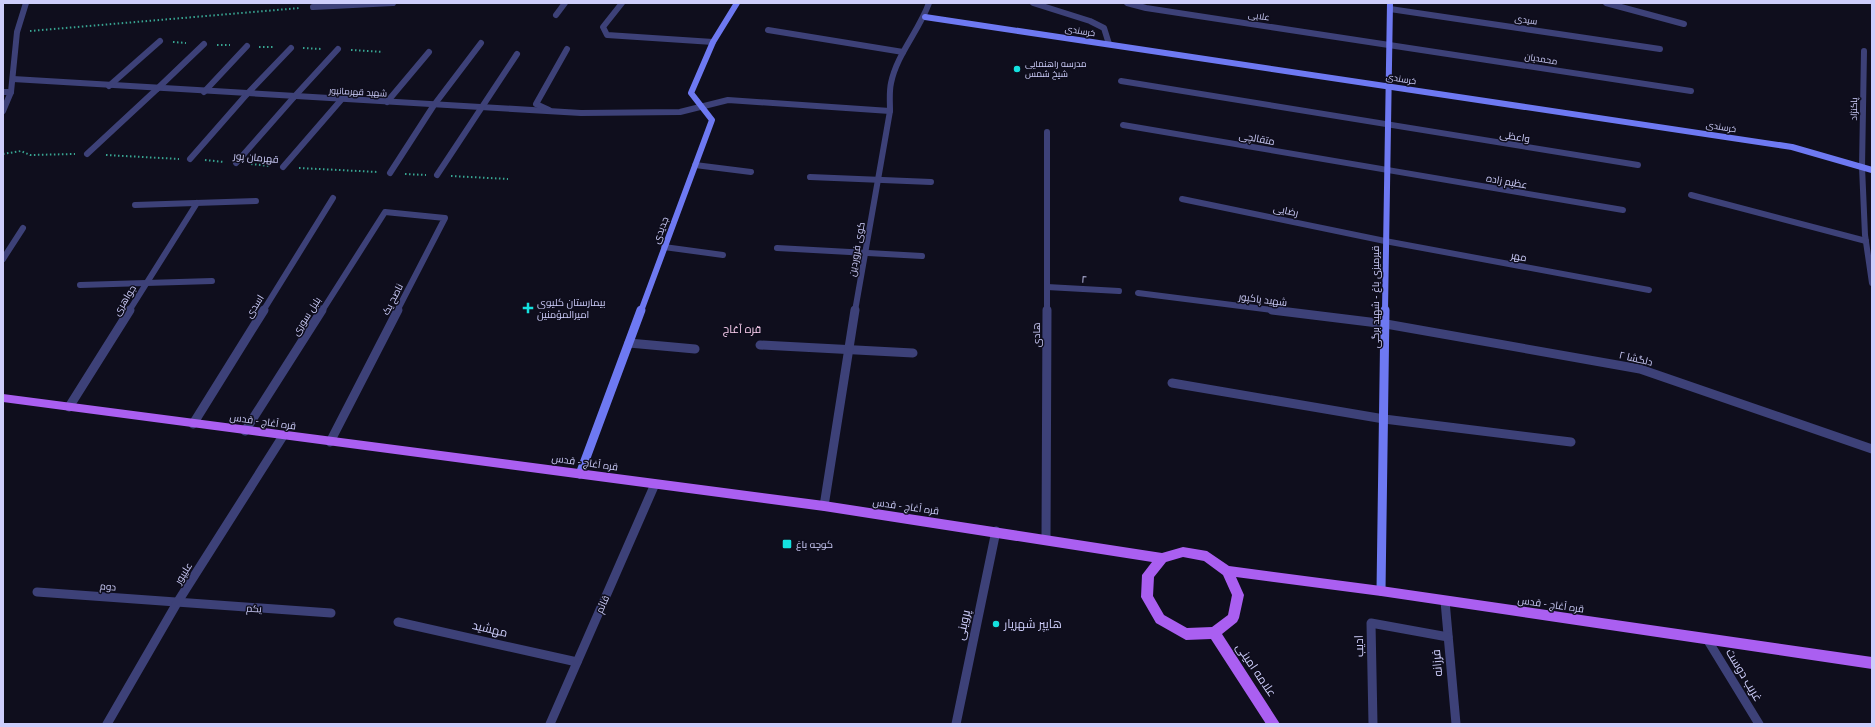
<svg xmlns="http://www.w3.org/2000/svg" width="1875" height="727" font-family="'Open Sans',Cairo,sans-serif">
<rect width="100%" height="100%" fill="#0f0e1d"/>
<g fill="none" stroke-linecap="round" stroke-linejoin="round">
<g stroke="#38a592" stroke-width="2" stroke-dasharray="1.5 2.5" stroke-linecap="butt">
<path d="M30 31 300 8"/>
<path d="M173 42 186 43"/>
<path d="M217 45H230"/>
<path d="M259 47H274"/>
<path d="M303 48 322 49"/>
<path d="M351 50 383 52"/>
<path d="M3 154 21 151 30 155 75 154"/>
<path d="M106 155 179 159"/>
<path d="M205 160 224 162"/>
<path d="M251 164 270 166"/>
<path d="M299 168 378 172"/>
<path d="M405 174 426 175"/>
<path d="M451 176 508 179"/>
</g>
<g stroke="#3d4178" stroke-width="6">
<path d="M3 92H11"/>
<path d="M87 154 157 89"/>
<path d="M190 159 247 94"/>
<path d="M236 163 294 97"/>
<path d="M695 165 751 172"/>
<path d="M283 167 341 100"/>
<path d="M810 177 931 182"/>
<path d="M135 205 256 201"/>
<path d="M664 247 723 255"/>
<path d="M777 248 922 256"/>
<path d="M3 259 23 228"/>
<path d="M80 285 212 281"/>
</g>
<g stroke="#3d4178" stroke-width="9">
<path d="M629 343 695 349"/>
<path d="M760 345 913 353"/>
<path d="M1172 383 1384 419 1571 442"/>
<path d="M37 592 331 613"/>
<path d="M398 622 577 662"/>
</g>
<g stroke="#3d4178" stroke-width="6">
<path d="M622 3 603 27 607 35 713 42"/>
<path d="M1033 3 1090 21 1104 28 1109 44"/>
<path d="M1127 3 1146 8 1691 91"/>
<path d="M1606 3 1684 24"/>
<path d="M313 7 393 3"/>
<path d="M1390 9 1660 49"/>
<path d="M556 15 565 3"/>
<path d="M768 30 903 52"/>
<path d="M1864 51 1862 167 1865 235 1872 283"/>
<path d="M13 79 581 113 680 112 728 100 890 111"/>
<path d="M1121 81 1638 165"/>
<path d="M109 86 160 41"/>
<path d="M157 89 204 44"/>
<path d="M204 92 247 46"/>
<path d="M247 94 291 48"/>
<path d="M294 97 338 49"/>
<path d="M387 102 429 52"/>
<path d="M549 110 536 104 567 49"/>
<path d="M3 111 11 92 17 32 26 3"/>
<path d="M1123 125 1623 210"/>
<path d="M390 173 434 105 481 43"/>
<path d="M437 175 517 54"/>
<path d="M1691 195 1866 241"/>
<path d="M1182 199 1385 241 1649 290"/>
<path d="M1047 287 1119 291"/>
<path d="M1138 293 1280 311"/>
<path d="M129 311 197 203"/>
<path d="M263 311 333 198"/>
<path d="M322 311 385 212 445 218 397 311"/>
<path d="M855 311 890 111C890 102 889 92 891 83 897 54 919 31 929 3"/>
<path d="M1047 311V132"/>
</g>
<g stroke="#3d4178" stroke-width="9">
<path d="M1272 310 1386 324 1640 369 1872 449"/>
<path d="M69 407 130 310"/>
<path d="M193 424 264 310"/>
<path d="M245 431 322 310"/>
<path d="M330 442 398 310"/>
<path d="M824 506 855 310"/>
<path d="M1046 539 1047 310"/>
<path d="M1445 601 1456 724"/>
<path d="M1707 639 1759 724"/>
<path d="M107 724 177 603 283 436"/>
<path d="M550 724 655 484"/>
<path d="M956 724 996 531"/>
<path d="M1373 724 1371 623 1448 637"/>
</g>
<g stroke="#6e79f2" stroke-width="6">
<path d="M925 17 1792 147 1872 170"/>
<path d="M641 311 712 120 691 93 713 42 737 3"/>
<path d="M1385 311 1390 3"/>
</g>
<g stroke="#6e79f2" stroke-width="9">
<path d="M580 474 641 310"/>
<path d="M1381 591 1385 310"/>
</g>
<path fill="#aa5ff1" fill-rule="evenodd" d="M3 394 824 501 1162 553 1183 547 1207 551 1229 566 1381 586 1872 657V669L1381 596 1236 577 1244 595 1239 618 1237 622 1222 634 1280 724H1266L1211 639 1186 640 1156 623 1141 597 1142 575 1152 562 824 511 3 402ZM1183 557 1204 561 1223 575 1232 595 1228 615 1212 627 1187 628 1164 615 1153 596 1154 577 1166 562Z"/>
</g>
<g fill="#14e1df" stroke="#0f0e1d" stroke-width="1.5">
<circle cx="1017" cy="69" r="4"/>
<path d="M526 302h4v4h4v4h-4v4h-4v-4h-4v-4h4z"/>
<rect x="782" y="539" width="10" height="10" rx="2"/>
<circle cx="996" cy="624" r="4"/>
</g>
<g text-anchor="middle" stroke-width="3" stroke-linejoin="round" paint-order="stroke">
<g font-size="9" fill="#cecefb" stroke="#0f0e1d">
<text transform="translate(1259 16) rotate(8)" y="3">علایی</text>
<text transform="translate(1526 20) rotate(8)" y="3">سیدی</text>
<text transform="translate(1080 31) rotate(9)" y="3">خرسندی</text>
<text transform="translate(1541 59) rotate(9)" y="3">محمدیان</text>
<text transform="translate(1401 79) rotate(9)" y="3">خرسندی</text>
<text transform="translate(358 92) rotate(3)" y="3">شهید قهرمانپور</text>
<text transform="translate(1854 109) rotate(-89)" y="3">پاکنژاد</text>
<text transform="translate(1721 127) rotate(9)" y="3">خرسندی</text>
</g>
<g font-size="9" fill="#cecefb" stroke="#0f0e1d" text-anchor="start">
<text x="1025" y="67">مدرسه راهنمایی<tspan x="1025" dy="10">شیخ شمس</tspan></text>
</g>
<g font-size="10" fill="#cecefb" stroke="#0f0e1d">
<text transform="translate(1515 136) rotate(9)" y="4">واعظی</text>
<text transform="translate(1257 138) rotate(10)" y="4">متقالچی</text>
<text transform="translate(256 157) rotate(5)" y="4">قهرمان پور</text>
<text transform="translate(1507 181) rotate(10)" y="4">عظیم زاده</text>
<text transform="translate(1286 210) rotate(12)" y="4">رضایی</text>
<text transform="translate(660 230) rotate(-69)" y="4">جدیدی</text>
<text transform="translate(856 249) rotate(-80)" y="4">کوی فروردین</text>
<text transform="translate(1519 256) rotate(10)" y="4">مهر</text>
<text transform="translate(1084 279) rotate(3)" y="4">۲</text>
<text transform="translate(1375 297) rotate(-90)" y="4">قیرمیزی باغ - شهید برگی</text>
<text transform="translate(392 299) rotate(-63)" y="4">ناصح یک</text>
<text transform="translate(1263 299) rotate(7)" y="4">شهید پاکپور</text>
<text transform="translate(124 300) rotate(-58)" y="4">جواهری</text>
<text transform="translate(254 306) rotate(-58)" y="4">اسدی</text>
<text transform="translate(306 316) rotate(-57)" y="4">بلبل سوری</text>
<text transform="translate(1036 335) rotate(-90)" y="4">هادی</text>
<text transform="translate(1636 358) rotate(13)" y="4">دلگشا ۲</text>
<text transform="translate(263 421) rotate(8)" y="4">قره آغاج - قدس</text>
<text transform="translate(585 462) rotate(8)" y="4">قره آغاج - قدس</text>
<text transform="translate(906 506) rotate(8)" y="4">قره آغاج - قدس</text>
<text transform="translate(183 573) rotate(-58)" y="4">علیپور</text>
<text transform="translate(108 586) rotate(5)" y="4">دوم</text>
<text transform="translate(602 604) rotate(-66)" y="4">قائم</text>
<text transform="translate(1551 604) rotate(8)" y="4">قره آغاج - قدس</text>
<text transform="translate(254 608) rotate(3)" y="4">یکم</text>
</g>
<g font-size="10" fill="#cecefb" stroke="#0f0e1d" text-anchor="start">
<text x="537" y="306">بیمارستان کلیوی<tspan x="537" dy="12">امیرالمؤمنین</tspan></text>
<text x="796" y="548">کوچه باغ</text>
</g>
<g font-size="11" fill="#fbd0f0" stroke="#0f0e1d">
<text x="742" y="333">قره آغاج</text>
</g>
<g font-size="12" fill="#cecefb" stroke="#0f0e1d" text-anchor="start">
<text x="1004" y="628">هایپر شهریار</text>
</g>
<g font-size="12" fill="#cecefb" stroke="#0f0e1d">
<text transform="translate(963 625) rotate(-78)" y="4">پروینی</text>
<text transform="translate(490 629) rotate(13)" y="4">مهشید</text>
<text transform="translate(1359 646) rotate(-91)" y="4">ادیب</text>
<text transform="translate(1437 663) rotate(-95)" y="4">فرزانه</text>
<text transform="translate(1256 670) rotate(56)" y="4">علامه امینی</text>
<text transform="translate(1744 675) rotate(59)" y="4">غریب دوست</text>
</g>
</g>
<rect width="1875" height="727" fill="none" stroke="#cecefb" stroke-width="8"/>
</svg>
